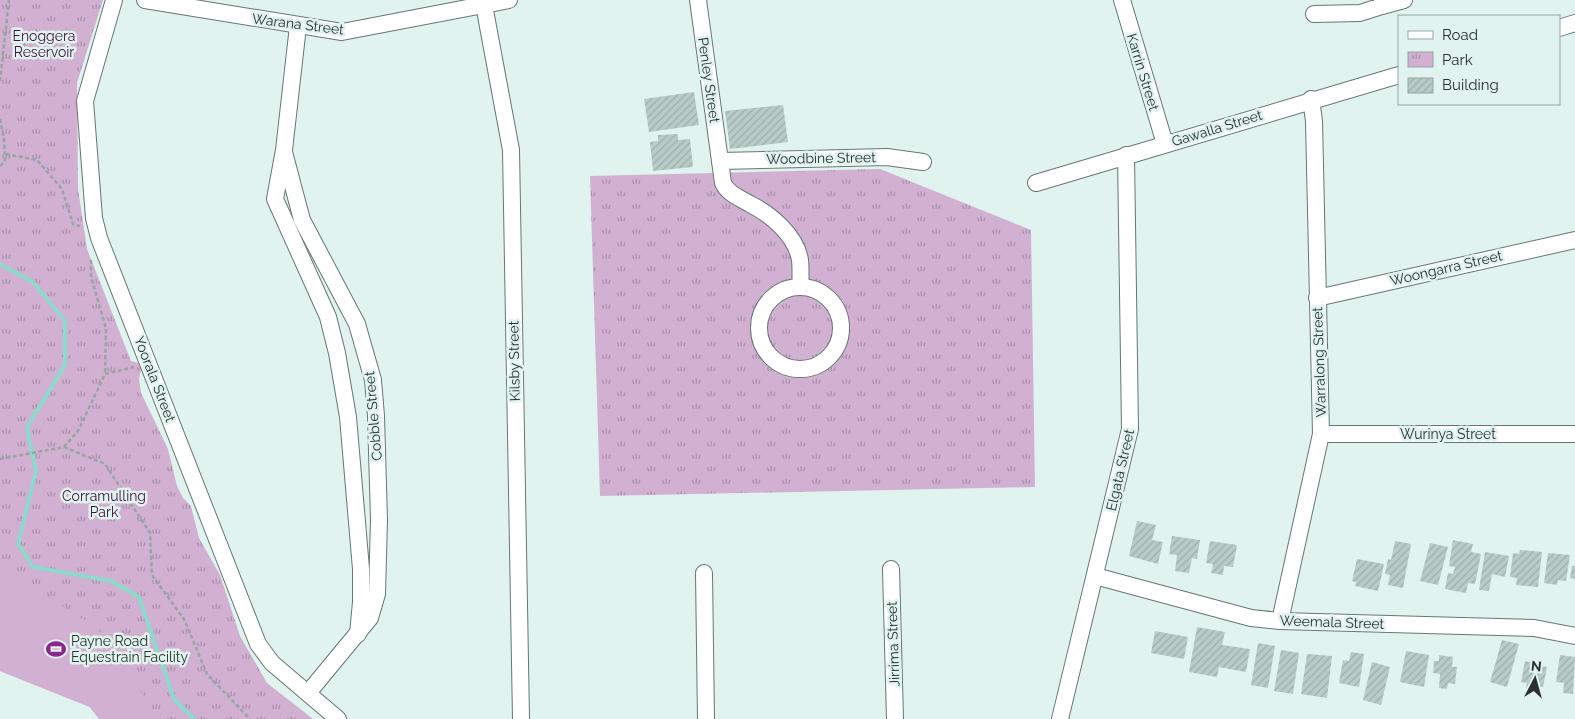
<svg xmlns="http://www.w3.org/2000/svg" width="1575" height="719" font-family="Raleway,sans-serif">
<defs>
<pattern id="park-tufts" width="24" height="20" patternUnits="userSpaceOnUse" patternTransform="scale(1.25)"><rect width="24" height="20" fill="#d1b0d1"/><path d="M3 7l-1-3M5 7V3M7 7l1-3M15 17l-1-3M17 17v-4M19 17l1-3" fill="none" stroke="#aa90aa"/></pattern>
<pattern id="building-hatch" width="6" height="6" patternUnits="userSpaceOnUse" patternTransform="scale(1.25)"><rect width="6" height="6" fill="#b8cbc7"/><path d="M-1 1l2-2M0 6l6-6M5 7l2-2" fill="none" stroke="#9eafab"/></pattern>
</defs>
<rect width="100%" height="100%" fill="#e0f3ee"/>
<g fill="url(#park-tufts)">
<path d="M0 0H103L77 83 78 189 87 249 131 361 142 364 139 379 141 393 168 449 177 486 183 498 191 506 199 538 220 575 240 636 267 683 313 719H99L90 707 0 671Z"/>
<path d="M880 169 1031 230 1035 487 600 496 590 176Z"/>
</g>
<path fill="#d1b0d1" d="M0 566 97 628 160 719H99L90 707 0 671Z"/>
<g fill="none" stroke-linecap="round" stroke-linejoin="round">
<path stroke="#8dd9cc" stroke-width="4" d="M0 264 33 282 65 321V365L27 427 36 471 18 544 33 567 111 581 139 597 174 699 194 719"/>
</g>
<g fill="url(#building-hatch)">
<path d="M694 92 699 125 649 132 644 99Z"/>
<path d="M783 105 788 142 730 149 725 111Z"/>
<path d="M678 134V140L690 139 693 167 653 171 650 142 658 141V135Z"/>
<path d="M1137 521 1156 525 1152 540 1163 542 1158 564 1129 556Z"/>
<path d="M1172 536 1200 540 1197 559 1192 558 1189 573 1175 571 1177 555 1169 554Z"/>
<path d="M1453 540 1473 544 1471 552 1481 554 1475 584 1468 583 1466 593 1445 589 1448 573 1453 574 1455 567 1449 566Z"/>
<path d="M1210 541 1237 545 1233 567 1224 566 1223 575 1211 573 1213 564 1206 563Z"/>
<path d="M1395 541 1411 544 1403 588 1388 585 1390 575 1385 574 1388 559 1391 560Z"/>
<path d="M1430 543 1448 547 1438 585 1420 581Z"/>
<path d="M1520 550 1542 552 1538 587 1516 585 1517 578 1510 577 1513 553 1519 554Z"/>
<path d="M1485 552 1509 556 1505 577 1492 574 1489 591 1479 590Z"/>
<path d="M1548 553 1570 555 1566 581 1558 580 1557 585 1544 583Z"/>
<path d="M1357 559 1384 564 1378 591 1355 586 1356 582 1352 581Z"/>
<path d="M1572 566H1575V579L1570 578Z"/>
<path d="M1197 627 1225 632 1222 645 1250 649 1246 672 1219 667 1217 677 1189 672Z"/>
<path d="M1155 631 1188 637 1184 659 1151 653Z"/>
<path d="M1502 640 1519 644 1507 687 1490 682Z"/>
<path d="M1258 643 1275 646 1268 688 1251 685Z"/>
<path d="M1281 650 1299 653 1293 694 1274 691Z"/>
<path d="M1406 651 1429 655 1424 687 1400 682Z"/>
<path d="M1351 652 1364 654 1359 687 1339 683 1343 660 1349 661Z"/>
<path d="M1307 654 1332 656 1327 698 1301 694Z"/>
<path d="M1439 655 1453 657 1452 667H1457L1455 684 1448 683 1447 689 1439 688 1440 674 1433 673 1434 661H1439Z"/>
<path d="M1560 655 1575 657 1573 694 1563 693 1564 683 1556 682Z"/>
<path d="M1539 659 1542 660 1541 666 1547 667 1543 687 1537 686 1536 691 1526 689 1527 683 1521 682 1525 661 1538 664Z"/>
<path d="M1372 662 1390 667 1381 705 1363 700Z"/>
</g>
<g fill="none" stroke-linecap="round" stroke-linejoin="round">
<defs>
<g id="minor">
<path d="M114 0 85 101 94 218 99 238 258 644 272 663 338 719"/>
<path d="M145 0 342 32 509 0"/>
<path d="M698 0 723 183C728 194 740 198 750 204 770 214 796 235 800 260 801 268 800 278 801 287"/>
<path d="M1122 0 1165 144"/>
<path d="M484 5 511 150 521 719"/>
<path d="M1382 6 1404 0"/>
<path d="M1314 14 1360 13 1382 6V0"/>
<path d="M298 26 284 150 275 199 328 317 337 353 348 417 361 569V602L358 634"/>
<path d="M1559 28 1575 23"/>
<path d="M284 152 302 220 357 324 373 380 376 416 379 520 377 594 370 618 308 693"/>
<path d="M720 161 887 157 923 162"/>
<path d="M1036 183 1399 75"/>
<circle cx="800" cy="328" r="41"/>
<path d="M1317 298 1575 240"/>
<path d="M1321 434H1575"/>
<path d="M891 569 895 719"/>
<path d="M704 573 706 719"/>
<path d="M1095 576 1251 618 1280 621 1534 628 1575 636"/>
<path d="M1280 621 1321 434 1314 121 1311 99"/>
<path d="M1060 719 1130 429 1126 155"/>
</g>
</defs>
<use href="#minor" stroke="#667773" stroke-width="18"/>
<g stroke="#98a6a2" stroke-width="2.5" stroke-dasharray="4 2.5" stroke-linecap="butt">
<path d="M0 81 9 0"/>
<path d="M0 119 4 139 5 162 0 166"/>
<path d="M6 154 37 160 62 189 73 224 80 226"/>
<path d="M91 260V277L106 328 105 374"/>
<path d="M64 447 105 464 150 533 152 575 184 619 207 674 250 719"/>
<path d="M64 447 78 431 105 374 134 367"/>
<path d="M0 459 64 447"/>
</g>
<use href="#minor" stroke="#fff" stroke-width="16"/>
</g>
<defs>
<symbol id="stadium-bare" viewBox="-9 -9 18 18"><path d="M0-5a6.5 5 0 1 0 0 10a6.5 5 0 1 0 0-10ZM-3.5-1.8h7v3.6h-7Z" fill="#8b278f" stroke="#e0f3ee" stroke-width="2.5" paint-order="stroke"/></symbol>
</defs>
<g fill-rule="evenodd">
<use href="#stadium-bare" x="42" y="635" width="28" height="28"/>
</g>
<g text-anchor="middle" stroke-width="5" stroke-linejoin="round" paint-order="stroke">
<g font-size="14" fill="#2a312f" stroke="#e0f3ee">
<text transform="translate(298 24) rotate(7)" y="5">Warana Street</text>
<text transform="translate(1143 72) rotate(73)" y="5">Karrin Street</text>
<text transform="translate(709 80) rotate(82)" y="5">Penley Street</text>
<text transform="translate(1217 128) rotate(-17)" y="5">Gawalla Street</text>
<text transform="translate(821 158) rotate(-1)" y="5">Woodbine Street</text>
<text transform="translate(1446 268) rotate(-13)" y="5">Woongarra Street</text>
<text transform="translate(514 361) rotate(-91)" y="5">Kilsby Street</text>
<text transform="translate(1319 362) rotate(-92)" y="5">Warralong Street</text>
<text transform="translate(155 379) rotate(69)" y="5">Yoorala Street</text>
<text transform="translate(373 416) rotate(-95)" y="5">Cobble Street</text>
<text x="1448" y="439">Wurinya Street</text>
<text transform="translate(1120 470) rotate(-77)" y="5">Elgata Street</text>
<text transform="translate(1332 622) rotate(2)" y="5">Weemala Street</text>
<text transform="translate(893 644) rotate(-92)" y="5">Jirrima Street</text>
</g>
<g font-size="14" fill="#440f46" stroke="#e0f3ee">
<text x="44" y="41">Enoggera<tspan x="44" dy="16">Reservoir</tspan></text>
<text x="104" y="501">Corramulling<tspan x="104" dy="16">Park</tspan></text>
</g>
<g font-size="14" fill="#2a312f" stroke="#e0f3ee" text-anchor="start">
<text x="71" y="646">Payne Road<tspan x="71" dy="16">Equestrain Facility</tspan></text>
</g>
</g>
<rect x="1398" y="15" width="162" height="90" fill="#e0f3ee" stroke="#97a5a2"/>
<rect x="1408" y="31" width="25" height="8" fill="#ffffff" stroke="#97a5a2"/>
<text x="1442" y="40" font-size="15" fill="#2a312f">Road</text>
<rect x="1408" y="52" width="25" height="15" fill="url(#park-tufts)" stroke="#97a5a2"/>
<text x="1442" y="65" font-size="15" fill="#2a312f">Park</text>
<rect x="1408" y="78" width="25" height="15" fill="url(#building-hatch)" stroke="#97a5a2"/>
<text x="1442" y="90" font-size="15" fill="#2a312f">Building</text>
<g transform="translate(1535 679) rotate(6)" stroke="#e0f3ee" stroke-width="4" paint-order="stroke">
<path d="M0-4L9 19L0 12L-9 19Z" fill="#2a312f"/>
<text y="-8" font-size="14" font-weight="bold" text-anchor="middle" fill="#2a312f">N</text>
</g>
</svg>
